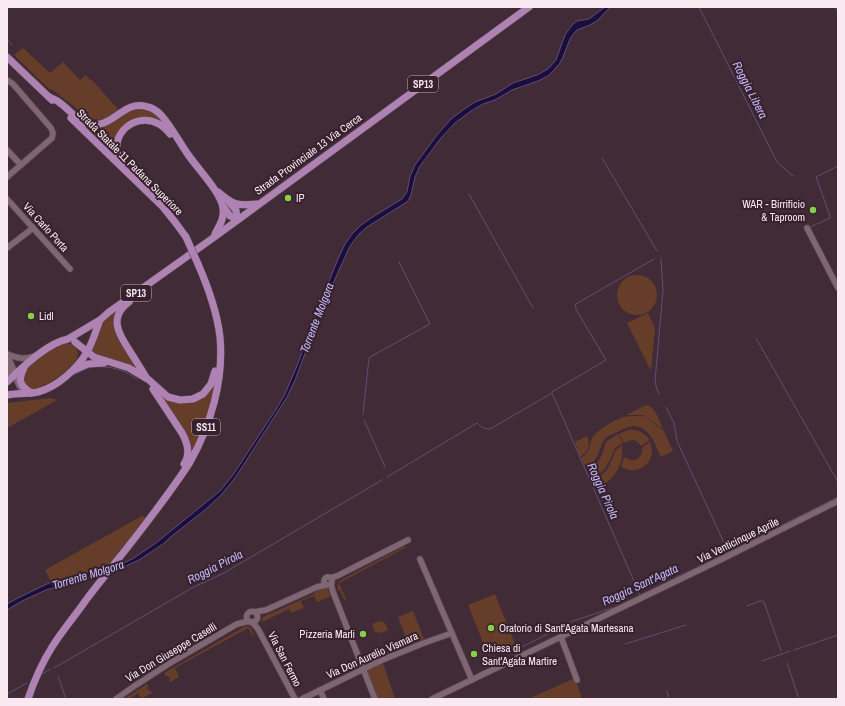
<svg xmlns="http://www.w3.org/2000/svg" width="845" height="706" font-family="'Archivo Narrow',sans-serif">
<rect width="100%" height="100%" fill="#412b36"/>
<g fill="#663d28">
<path d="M23 48 50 73 63 62 80 80 86 75 90 80 91 79 118 109 108 118 103 120 90 119 53 90 49 89 14 55Z"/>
<path d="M137 107 154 112 165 124 152 119 123 126 115 156 82 124 88 125Z"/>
<circle cx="637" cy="295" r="20"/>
<path d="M118 309C116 314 113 319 114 325 114 334 132 360 137 369L90 352 101 325Z"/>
<path d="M648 313 655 328 651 371 627 323Z"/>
<path d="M63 343C72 343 81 348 77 358 72 369 46 387 34 389 31 390 29 389 25 387L22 376C32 359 46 352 63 343Z"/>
<path d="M214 382C211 409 202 431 191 455L189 453 162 399H169L186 403Z"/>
<path d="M51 398 57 400 7 428V403Z"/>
<path d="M646 405C656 407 659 420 663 429L643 415H626Z"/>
<path d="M636 416H644L664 431 673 451 661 457C652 436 644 416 617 432 613 434 607 436 604 440 601 443 601 448 599 451 597 459 592 464 586 468L581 458C591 452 588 446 593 437 596 431 617 418 624 417 628 416 632 416 636 416Z"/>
<path d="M628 430C637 429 644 432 650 440L641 446C637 439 631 439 624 443L619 434Z"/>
<path d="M618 434 623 443 615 448 610 460 603 471 591 479 587 470C595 466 600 461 603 452 604 449 604 446 606 442Z"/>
<path d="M587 436C591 445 588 452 580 457L575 442Z"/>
<path d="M650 442C658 461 639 477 621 467L624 457 630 460C638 461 643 455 642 448Z"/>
<path d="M623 445C621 450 623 453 622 457 619 473 609 483 596 489L592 481 600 476 606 471 610 464 616 450Z"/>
<path d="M142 516 149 519 109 571 53 585 45 570Z"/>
<path d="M405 546 407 547 339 583 346 599 344 600 340 590 337 591C339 588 337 584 339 581Z"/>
<path d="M325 587 327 588 331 596 317 602 314 596 301 601 304 608 291 613 289 609 262 622V619L263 617 314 594 318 590Z"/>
<path d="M495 594 515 644 488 655 468 605Z"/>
<path d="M413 611 425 642 410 649 398 617Z"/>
<path d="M379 621 385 623 388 630 380 633 375 632 372 624Z"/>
<path d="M246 626 250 627 254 635 253 636 248 628 175 668 179 677 170 682 169 680 170 678 168 676H166L164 673 242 628Z"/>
<path d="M382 660 395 699H375L364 669Z"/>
<path d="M575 678 582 699H528Z"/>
<path d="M147 684 148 687 147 689 149 691H151L152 693 141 699 138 693 130 699H124Z"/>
</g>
<path fill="#1b0e3e" stroke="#5e5074" d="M605 7H610L598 20 590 25 577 30 574 33 570 39 563 57 560 63 553 71 548 76 538 81 512 90 495 100 483 104 471 111 455 123 441 138 420 166 415 177 411 195 408 201 402 205 367 227 359 234 350 246 330 290 312 335 295 380 287 397 235 478 221 495 205 510 173 535 163 544 139 560 111 573 100 576 90 577 46 590 22 601 7 610V604L20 597 49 583 90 572 108 569 124 563 134 558 156 543 220 491 233 475 275 411 284 396 297 366 323 296 338 259 345 244 353 233 360 226 371 218 402 199 407 192 410 176 415 165 437 135 451 119 463 110 475 102 496 94 513 83 537 75 548 69 556 60 565 35 573 24 577 21 589 19Z"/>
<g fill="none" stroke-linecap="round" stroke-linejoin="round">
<g stroke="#5e5074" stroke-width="1">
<path d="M699 7 777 162 793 176"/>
<path d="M806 7 807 8 809 7"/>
<path d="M835 7 838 12"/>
<path d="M7 39 12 45"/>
<path d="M602 158 657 251"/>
<path d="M469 194 533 308"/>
<path d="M813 234 810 227 830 218V216L816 177 838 166"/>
<path d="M756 338 838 482"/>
<path d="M103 367C116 367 127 372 137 379"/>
<path d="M72 376 85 369 92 367"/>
<path d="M552 392 606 360 577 311 575 306 576 304 654 259"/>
<path d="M659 394 656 386 655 381 663 291 661 258"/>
<path d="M666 407 674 423 677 441 725 545 727 553"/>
<path d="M363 414 369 358 370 357 430 324 399 262"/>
<path d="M364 420 385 467"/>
<path d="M387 477 477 423C481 427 484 429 490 429L552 393 640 595"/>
<path d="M726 553 838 497"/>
<path d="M622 604 720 556"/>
<path d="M747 606 760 601H763L764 602 781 651"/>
<path d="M625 644 686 625"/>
<path d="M522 647 573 621 615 607"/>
<path d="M794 650 838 635"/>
<path d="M762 661 790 651"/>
<path d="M787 663 799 699"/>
<path d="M54 668 192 588 224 573 382 480"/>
<path d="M42 674 51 669"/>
<path d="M58 676 66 699"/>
<path d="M667 691 669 699"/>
<path d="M7 694 27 683"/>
</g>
<defs>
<g id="minor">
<path d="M7 80 13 84 51 128 53 133 52 138 7 177"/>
<path d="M7 150 21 165"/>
<path d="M7 199 70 269"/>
<path d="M807 228 838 288"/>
<path d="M7 248 33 228"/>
<path d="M7 354C16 358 24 360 34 356"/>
<path d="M7 357C15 367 14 377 20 387"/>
<path d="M7 378 9 373V359"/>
<path d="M420 559 472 680"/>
<circle cx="328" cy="581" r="4"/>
<path d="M330 578 337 576 408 540"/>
<path d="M331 584 333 592 375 699"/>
<circle cx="252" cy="617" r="5.5"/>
<path d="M255 612 266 610 317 587 326 585"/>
<path d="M252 622 258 629 295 699"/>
<path d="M561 637 577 680"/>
<path d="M320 690 324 699"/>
<path d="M116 699 133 687 170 663 237 624 249 621"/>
<path d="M302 699 382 660 424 643 452 633"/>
<path d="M432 699 724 558 838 501"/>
</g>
<g id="major">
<path d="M7 57 52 100"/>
<path d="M49 97C53 99 57 100 60 103 69 109 75 119 86 123 113 132 122 98 148 107 153 108 157 111 161 115 171 126 178 140 187 153 196 167 221 192 223 208 225 218 219 226 215 234"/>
<path d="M71 118 163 207 175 222 186 237"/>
<path d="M125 165C102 142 132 109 159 124 163 126 167 130 170 134"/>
<path d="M218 192C233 205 237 206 257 204"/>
<path d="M229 202 236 210 237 219"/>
<path d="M223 206 230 216 237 219"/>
<path d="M129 302C107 318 120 336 131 353 136 361 141 369 146 377"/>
<path d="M75 342 94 357 129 368 149 380 168 397 180 400 193 399 203 394 211 384 215 371"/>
<path d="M24 368C18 380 19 385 31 393"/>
<path d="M74 370 88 364 104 363"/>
<path d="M7 382C22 368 47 343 68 339L100 320 109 312 213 238 529 7"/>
<path d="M153 389 182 433C187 442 191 454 184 464"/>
<path d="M7 395C17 393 28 394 38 392 57 387 77 369 87 352 93 342 96 330 100 320"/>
<path d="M28 699C34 681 42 663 52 647 62 631 75 616 86 600 105 575 125 551 144 526 160 505 176 484 190 462 211 425 224 379 220 337 217 311 208 287 198 264"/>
</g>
</defs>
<use href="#minor" stroke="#594751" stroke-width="7"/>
<use href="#major" stroke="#594751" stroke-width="8"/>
<use href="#minor" stroke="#7f6672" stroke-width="5.5"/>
<use href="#major" stroke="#ae82b2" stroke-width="7"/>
<defs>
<path id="major-bridge" d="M186 237 198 264"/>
</defs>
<use href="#major-bridge" stroke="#594751" stroke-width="8" stroke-linecap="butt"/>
<use href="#major-bridge" stroke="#ae82b2" stroke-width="7"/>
</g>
<g fill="#86cf4b" stroke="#37212c" stroke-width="1.5">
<circle cx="288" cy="198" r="4"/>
<circle cx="813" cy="210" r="4"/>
<circle cx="31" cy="316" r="4"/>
<circle cx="491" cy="628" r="4"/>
<circle cx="363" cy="634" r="4"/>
<circle cx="474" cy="654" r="4"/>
</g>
<g text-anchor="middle" stroke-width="4" stroke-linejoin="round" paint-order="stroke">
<g fill="#37212c" stroke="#bfaeb6" stroke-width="1">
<rect x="408" y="76" width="30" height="16" rx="3"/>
<rect x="121" y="285" width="30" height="16" rx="3"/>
<rect x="192" y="419" width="28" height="16" rx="3"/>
</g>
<g font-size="10" font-weight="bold" fill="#f9eaf1">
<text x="423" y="88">SP13</text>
<text x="136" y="297">SP13</text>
<text x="206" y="431">SS11</text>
</g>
<g font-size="11" fill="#f9eaf1" stroke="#37212c">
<text transform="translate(308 154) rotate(-36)" y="4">Strada Provinciale 13 Via Cerca</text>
<text transform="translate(130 162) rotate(45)" y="4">Strada Statale 11 Padana Superiore</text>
<text transform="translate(46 227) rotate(48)" y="4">Via Carlo Porta</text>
<text transform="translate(738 540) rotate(-26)" y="4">Via Venticinque Aprile</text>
<text transform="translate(171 652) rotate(-31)" y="4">Via Don Giuseppe Caselli</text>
<text transform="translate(372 655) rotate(-24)" y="4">Via Don Aurelio Vismara</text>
<text transform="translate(285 659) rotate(63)" y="4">Via San Fermo</text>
</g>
<g font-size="11" fill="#f9eaf1" stroke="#37212c" text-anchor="start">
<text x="296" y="202">IP</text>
<text x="805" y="208" text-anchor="end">WAR - Birrificio<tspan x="805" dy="13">&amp; Taproom</tspan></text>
<text x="39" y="320">Lidl</text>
<text x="499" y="632">Oratorio di Sant'Agata Martesana</text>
<text x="355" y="638" text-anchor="end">Pizzeria Marli</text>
<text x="482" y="652">Chiesa di<tspan x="482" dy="13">Sant'Agata Martire</tspan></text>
</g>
<g font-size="12" font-style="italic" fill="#c2bafc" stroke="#37212c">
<text transform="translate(750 90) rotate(63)" y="4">Roggia Libera</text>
<text transform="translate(317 318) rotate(-69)" y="4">Torrente Molgora</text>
<text transform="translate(603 491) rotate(66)" y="4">Roggia Pirola</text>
<text transform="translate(215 567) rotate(-27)" y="4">Roggia Pirola</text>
<text transform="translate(88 575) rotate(-17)" y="4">Torrente Molgora</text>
<text transform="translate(640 585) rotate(-25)" y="4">Roggia Sant'Agata</text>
</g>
</g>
<rect width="845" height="706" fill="none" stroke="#f9eaf1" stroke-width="16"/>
</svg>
